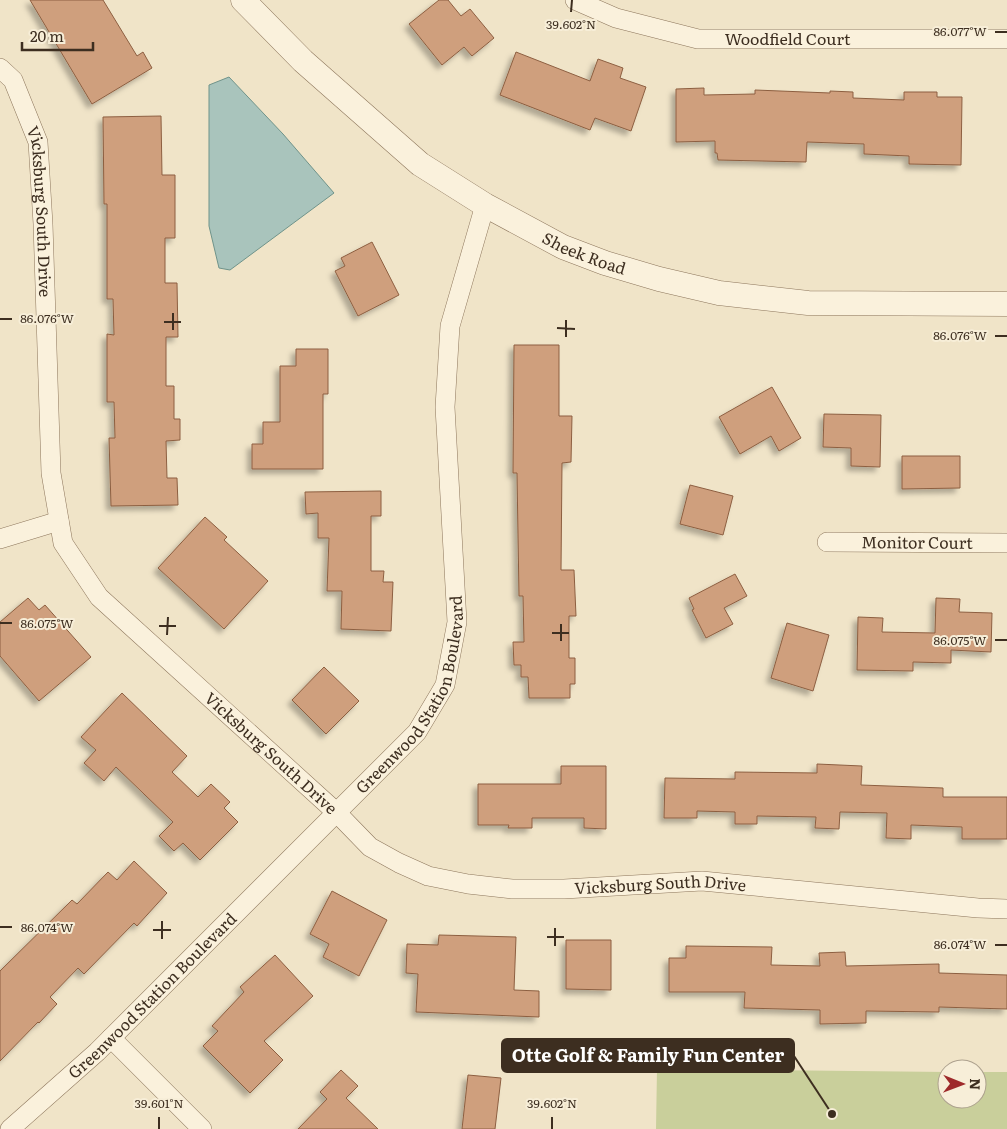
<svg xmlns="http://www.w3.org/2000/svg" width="1007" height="1129" font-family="Literata,serif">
<defs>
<filter id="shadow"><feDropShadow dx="-4.5" dy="4.5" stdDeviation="2.5" flood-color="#0004"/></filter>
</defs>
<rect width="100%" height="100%" fill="#f0e4c8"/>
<path fill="#c9cf9b" d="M657 1069 947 1072V1099H977V1072H1007V1129H656Z"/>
<path fill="#a9c4bc" stroke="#6f938a" d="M229 77 283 134 334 193 230 270 219 268 209 226V85Z"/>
<g fill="#cf9f7d" stroke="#8d5f41" filter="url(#shadow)">
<path d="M30 0H103L137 56 143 52 152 68 92 104Z"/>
<path d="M439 0H448L461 16 470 9 494 38 472 56 464 47 442 65 409 24Z"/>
<path d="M516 52 590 81 598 59 623 68 620 78 646 87 631 131 595 118 590 130 500 95Z"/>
<path d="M704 88V95L755 94V90L830 93V91L853 92V98L904 100V92H937V97H962L961 165 909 164V156L864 154V144L807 142 806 162 718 160 717 153H715V141L676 142V89Z"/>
<path d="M161 116 162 175H175V238H165V283H177L178 337H166V386H174V419H180V440L166 441 167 478H177L178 505 111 506 109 438H115L114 402H107V334L114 335 113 299H107V204H104L103 117Z"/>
<path d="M372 242 399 295 358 316 335 271 345 266 341 258Z"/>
<path d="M514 345H559V416H572L571 462 562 463 561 570H574L576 616H569V658H575V684H570V698H529L528 677H521V665H514L513 642H524L523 596H519L517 473H513Z"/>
<path d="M296 349H328V394H323V469H252V444H263V422H280V366H296Z"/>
<path d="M772 387 801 438 779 451 771 436 740 454 719 417Z"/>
<path d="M824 414 881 415 880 467 851 466V448L823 447Z"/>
<path d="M902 456H960V488L902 489Z"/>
<path d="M690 485 733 496 723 535 680 524Z"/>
<path d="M381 491V516H371V571H384L383 582H393L391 631 341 629 342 591H327L329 538H318V513L306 514 305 492Z"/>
<path d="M205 517 227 537 224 540 268 581 224 629 158 568Z"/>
<path d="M735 574 747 596 724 608 733 624 706 638 692 610 694 609 689 598Z"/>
<path d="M28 598 39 610 45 605 91 657 39 701 0 656V622Z"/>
<path d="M936 598 960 599 959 612 992 613 991 652 951 650V663L913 662V671L857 670 858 617 883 618 882 632 935 633Z"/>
<path d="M787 623 829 635 813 691 771 678Z"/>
<path d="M324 667 359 701 326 734 292 700Z"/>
<path d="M122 693 187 756 172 772 198 797 211 784 230 802 224 808 238 822 200 860 183 843 174 851 159 836 173 822 116 767 104 781 84 763 96 750 81 737Z"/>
<path d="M817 764 862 766 861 785 943 788V797H1007V839H962V827L911 825V839L886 838 887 813 840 812 839 829 815 828 816 817 757 816V824H735V812L697 811V818H664L665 778 735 779V772L817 773Z"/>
<path d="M561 766H606V829L584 828V818H532V828H508L509 825H478V784H561Z"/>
<path d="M134 861 167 893 137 926 134 923 84 974 78 968 50 997 57 1004 39 1023 38 1022 0 1061V971L72 900 77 904 108 872 117 880Z"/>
<path d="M332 891 387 920 359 976 323 957 329 944 310 934Z"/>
<path d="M439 935 516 937 514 990 539 991V1017L416 1012 418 974 406 973 407 944 438 945Z"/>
<path d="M566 940H611V990L566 989Z"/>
<path d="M686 946 772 947 771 965 820 966 819 953 845 952 846 966 939 964V973L1007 975V1009L939 1007V1012L866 1011V1023L820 1024V1010L744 1008 745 992H669V958H686Z"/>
<path d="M275 955 313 996 264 1041 283 1060 250 1093 203 1046 218 1031 212 1026 244 992 240 987Z"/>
<path d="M341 1070 358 1086 346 1098 378 1129H298L327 1099 320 1092Z"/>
<path d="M468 1075 501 1078 495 1129H462Z"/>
</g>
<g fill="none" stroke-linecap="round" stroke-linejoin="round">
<defs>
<g id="minor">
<path id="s1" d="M575 0 616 18 698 39H1007"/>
<path id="s2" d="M0 68 13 80 38 142 43 224 51 473 63 543 99 597 336 812 370 847 399 863 428 876 468 884 512 889H564L702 881 978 908 1007 909"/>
<path d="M0 539 59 521"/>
<path id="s3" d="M827 542 1007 543"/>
<path d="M111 1038 202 1129"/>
<path id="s4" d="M10 1129 97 1052 417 732 445 685 457 622 445 407 450 326 485 205"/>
</g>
<g id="tertiary">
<path id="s5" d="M243 0 303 61 420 164 485 205 563 247 605 263 659 279 719 293 808 303 1007 304"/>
</g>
</defs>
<use href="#minor" stroke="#8d765c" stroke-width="20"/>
<use href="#tertiary" stroke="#8d765c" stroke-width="25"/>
<use href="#minor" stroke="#faf1dc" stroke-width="19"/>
<use href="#tertiary" stroke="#faf1dc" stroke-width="24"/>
</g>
<path fill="none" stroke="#3d2e20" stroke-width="2" d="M571 12 572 0M995 32H1007M0 319H12M164 322H181M557 328 575 329M173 330V313M995 336H1007M566 337V320M0 623H12M159 626H176M552 633H569M167 635 168 617M995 640H1007M561 641V624M0 927H12M153 930H171M547 937H564M162 939V921M995 945H1007M555 946V928M159 1129V1117M552 1129V1117"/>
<g text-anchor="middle" stroke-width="4" stroke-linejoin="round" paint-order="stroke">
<g font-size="16" fill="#3d2e20" stroke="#f7eed8">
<text dy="6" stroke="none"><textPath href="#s1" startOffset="219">Woodfield Court</textPath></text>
<text dy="6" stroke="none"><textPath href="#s2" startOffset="154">Vicksburg South Drive</textPath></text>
<text dy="6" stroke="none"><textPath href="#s5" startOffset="429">Sheek Road</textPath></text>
<text dy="6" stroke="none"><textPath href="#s3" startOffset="90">Monitor Court</textPath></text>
<text dy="6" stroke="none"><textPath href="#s4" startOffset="600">Greenwood Station Boulevard</textPath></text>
<text dy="6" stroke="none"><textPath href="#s2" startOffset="784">Vicksburg South Drive</textPath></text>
<text dy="6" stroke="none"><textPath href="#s2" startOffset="1219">Vicksburg South Drive</textPath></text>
<text dy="6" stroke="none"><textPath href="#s4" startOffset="195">Greenwood Station Boulevard</textPath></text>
</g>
</g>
<g font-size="12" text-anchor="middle" fill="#3d2e20" stroke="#f7eed8" stroke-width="4" stroke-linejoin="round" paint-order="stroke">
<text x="571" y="29">39.602°N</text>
<text x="960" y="36">86.077°W</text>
<text x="47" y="323">86.076°W</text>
<text x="960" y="340">86.076°W</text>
<text x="47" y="628">86.075°W</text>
<text x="960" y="645">86.075°W</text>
<text x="47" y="932">86.074°W</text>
<text x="960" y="949">86.074°W</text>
<text x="159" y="1108">39.601°N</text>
<text x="552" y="1108">39.602°N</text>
</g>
<path fill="none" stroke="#3d2e20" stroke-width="2" d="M832 1114L794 1056"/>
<circle fill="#3d2e20" stroke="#f7eed8" stroke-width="2" cx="832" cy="1114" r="5"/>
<rect fill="#3d2e20" stroke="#3d2e20" stroke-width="2" x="502" y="1039" width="292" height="33" rx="5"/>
<g font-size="18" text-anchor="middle" font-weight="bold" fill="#fff">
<text x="648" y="1062">Otte Golf &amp; Family Fun Center</text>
</g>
<g transform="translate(962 1084) rotate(91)"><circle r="24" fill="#f7eed8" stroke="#ada18e"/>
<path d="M0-4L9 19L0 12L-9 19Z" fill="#9e2a2b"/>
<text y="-8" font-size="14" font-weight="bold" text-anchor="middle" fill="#3d2e20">N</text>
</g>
<path d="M22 42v8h71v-8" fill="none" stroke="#3d2e20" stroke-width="2.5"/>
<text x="30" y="42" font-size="15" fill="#3d2e20" stroke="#f7eed8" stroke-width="4" paint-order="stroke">20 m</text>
</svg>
